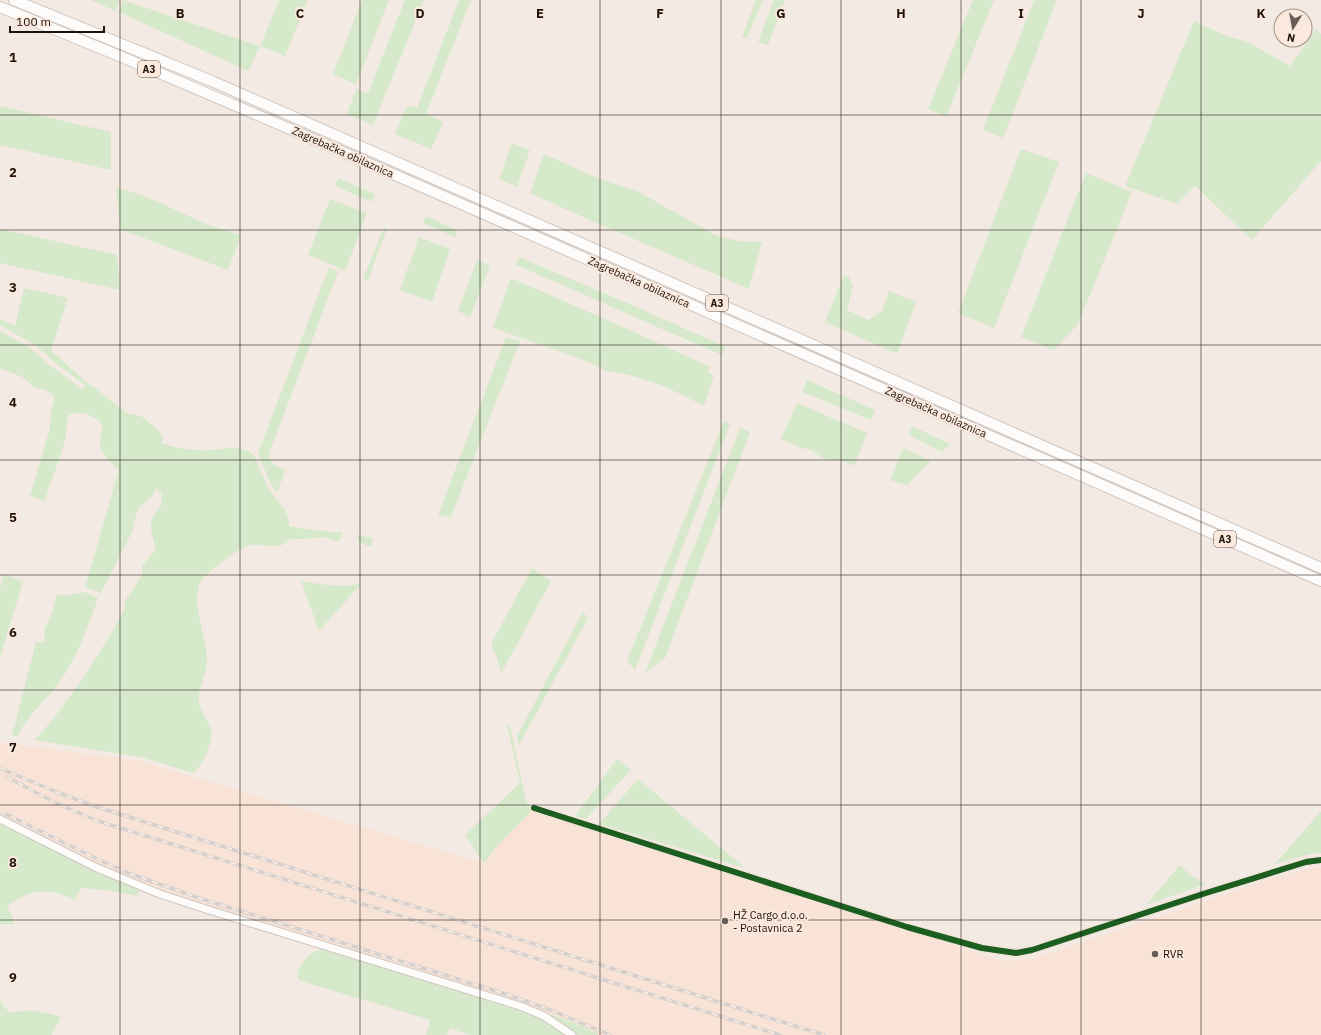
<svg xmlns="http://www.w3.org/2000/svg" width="1321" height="1035" font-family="'IBM Plex Sans',sans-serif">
<rect width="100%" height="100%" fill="#f4eae4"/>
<path fill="#f9e3d6" d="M0 742 140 761 483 863 498 845 533 810 1003 961 1032 959 1270 879 1321 866V1035H599L585 1027 507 999 233 915 161 891 92 863 0 817Z"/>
<g fill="#d6e9ca">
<path d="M91 0H119L115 11Z"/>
<path d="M123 0 260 46 279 0H308L285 56 260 46 248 71 119 12Z"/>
<path d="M362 0H389L356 84 333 74Z"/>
<path d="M405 0H424L373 125 347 114 356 89 368 93Z"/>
<path d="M459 0H471L426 114 443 122 431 149 395 134 406 108 412 106 417 108Z"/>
<path d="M756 0H763L747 38 742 37Z"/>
<path d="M774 0H785L768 45 758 42Z"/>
<path d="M973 0H994L946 117 928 109Z"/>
<path d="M1034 0H1057L1003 138 983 130Z"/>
<path d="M1194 21 1227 36 1248 42 1290 66 1316 29 1321 34V161L1252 240 1195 186 1177 204 1125 186Z"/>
<path d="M0 106 111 132V170L0 145Z"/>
<path d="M512 143 530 150 517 187 499 179Z"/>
<path d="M1021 149 1059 162 994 328 958 313Z"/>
<path d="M544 154 600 179 637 191 715 235 738 241 762 242 749 289 574 213 530 193Z"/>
<path d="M1086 173 1132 192 1078 324 1054 350 1021 337Z"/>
<path d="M338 178 375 194 372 202 335 186Z"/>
<path d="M116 187 147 197 211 226 241 235 228 270 120 229Z"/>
<path d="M330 199 367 213 345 271 330 264 308 255Z"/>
<path d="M426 216 458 231 455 237 423 223Z"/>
<path d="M384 228 387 229 368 280 363 279Z"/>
<path d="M0 229 117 255 120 290 0 263Z"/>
<path d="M419 237 450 249 432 302 400 290Z"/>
<path d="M519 257 625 302 726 347 722 355C653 326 585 294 516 265Z"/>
<path d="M477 260 490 266 470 317 458 311Z"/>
<path d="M329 267 338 272 269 453C269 464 276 466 285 470L277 493 271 485 258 453Z"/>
<path d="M844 275 850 278 853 286 847 310 868 320 882 311 889 291 916 302 897 354 825 322Z"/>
<path d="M511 278 621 326 710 367 708 372 714 375 704 406 676 392 658 384 629 375 604 370 600 367 581 359 493 328Z"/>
<path d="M24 288 68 298 51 350 87 383 94 387 121 409 129 414 141 416 154 426 163 437 161 443C175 448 193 451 207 450 224 450 240 443 254 455 259 468 265 482 272 493 279 505 290 511 289 526L306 529 343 533 341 538 337 542 325 537 304 539H289C282 552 261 543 249 545 239 548 207 572 201 581 199 583 199 586 198 589 194 611 206 636 207 658 208 673 197 688 199 703 201 713 209 720 211 730 214 741 202 767 193 773L140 757 34 740 51 722 84 677 112 632 125 608V601L143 574 142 566 156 549C151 530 146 522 161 506L162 495 156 488 151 498 140 506 137 511 132 532 101 593 85 587 119 470C112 463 105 458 101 449 95 434 114 426 89 415 82 412 74 412 68 416 66 422 67 428 66 435 62 455 51 480 45 501L30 496 50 428 51 410 54 402V396L51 393 42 389 34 387 22 377 0 368V331L29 347 51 366 82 389 85 385 59 366 35 345 0 325V319L15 326Z"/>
<path d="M506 337 520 341 450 519 442 515 441 517 438 515Z"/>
<path d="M807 380 875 410 871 420 802 392Z"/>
<path d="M797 403 867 433 854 466 843 461 824 459 812 450 801 448 781 439Z"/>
<path d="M724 421 730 424 635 670 627 661Z"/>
<path d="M912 426 950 444 942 452 909 435Z"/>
<path d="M740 428 750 432 665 658 645 673Z"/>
<path d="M903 448 931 461 907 485 890 480Z"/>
<path d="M357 535 373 538 371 546H367L358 541Z"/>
<path d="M532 568 551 581 501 674 497 658 491 644Z"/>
<path d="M4 574 23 582 0 658V588Z"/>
<path d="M301 581C321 584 342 589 362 583L319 631Z"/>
<path d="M85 592 98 598C88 626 78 656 60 681 46 700 28 715 17 736H12L36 642 45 641 44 631 52 612 57 594 64 596Z"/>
<path d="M583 612 588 618 519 745 517 736Z"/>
<path d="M507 725H510L525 798 528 804 533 810 498 845 484 863 465 835 520 783Z"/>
<path d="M617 759 631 770 586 819 575 816Z"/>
<path d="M638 779 745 868 599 824Z"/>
<path d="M1321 811V853H1314L1275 864Z"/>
<path d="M0 824 84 866 140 891 137 896 114 891 81 888 75 900C46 887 32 889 7 906L14 921 13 924 5 925 0 924Z"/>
<path d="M1180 865 1192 876 1206 884 1146 905Z"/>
<path d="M323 948 517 1008 543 1019 568 1035H470L450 1028 447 1035H426L430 1020 298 980C294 966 311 952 323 948Z"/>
<path d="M0 1000 6 1009 12 1013C29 1008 45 1012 61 1017L52 1035H0Z"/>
<path d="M531 1007 585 1027 599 1035H577Z"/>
</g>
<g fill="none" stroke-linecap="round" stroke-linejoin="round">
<defs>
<path id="minor" d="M534 808 907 927 982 948 1016 953 1032 950 1206 893 1306 862 1321 860"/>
<path id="secondary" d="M0 819 95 867 160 894 212 911 520 1006 544 1016 572 1035"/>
<g id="motorway">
<path d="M14 0 214 82 1321 568"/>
<path d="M0 7 122 57 297 132 1321 581"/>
</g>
</defs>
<use href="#minor" stroke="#d0c6c0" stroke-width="8"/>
<use href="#secondary" stroke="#d0c6c0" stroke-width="9"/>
<use href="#motorway" stroke="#d0c6c0" stroke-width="12"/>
<use href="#minor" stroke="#fdfcfb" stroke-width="5.5"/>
<use href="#secondary" stroke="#fdfcfb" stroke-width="7"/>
<use href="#motorway" stroke="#fdfcfb" stroke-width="10"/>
<defs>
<g id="rail">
<path d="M0 768 54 791 94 806 824 1035"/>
<path d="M7 777 56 803 95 820 780 1035"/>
<path d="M0 811 99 860 131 874 196 897 515 997 548 1009 610 1035"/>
</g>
</defs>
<use href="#rail" stroke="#d4d0cf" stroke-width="3.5"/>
<use href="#rail" stroke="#fbe9dd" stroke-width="2" stroke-dasharray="6" stroke-linecap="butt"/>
<defs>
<path id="cycleway" d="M534 808 907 927 982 948 1016 953 1032 950 1206 893 1306 862 1321 860"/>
</defs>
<use href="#cycleway" stroke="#fbe9dd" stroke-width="8"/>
<use href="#cycleway" stroke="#1b5e20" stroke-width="6"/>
</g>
<path fill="none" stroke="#1c110b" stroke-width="1" stroke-opacity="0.55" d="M120 0V1035M240 0V1035M360 0V1035M480 0V1035M600 0V1035M721 0V1035M841 0V1035M961 0V1035M1081 0V1035M1201 0V1035M0 115H1321M0 230H1321M0 345H1321M0 460H1321M0 575H1321M0 690H1321M0 805H1321M0 920H1321"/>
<g fill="#685d57" stroke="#fbe9dd" stroke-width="1.5">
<circle cx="725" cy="921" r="4"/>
<circle cx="1155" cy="954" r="4"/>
</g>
<g text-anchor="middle" stroke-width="4" stroke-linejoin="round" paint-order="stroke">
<g fill="#fbe9dd" stroke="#5f524a" stroke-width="1">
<rect x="138" y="61" width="22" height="16" rx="3"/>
<rect x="706" y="295" width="22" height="16" rx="3"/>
<rect x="1214" y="531" width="22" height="16" rx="3"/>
</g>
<g font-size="10" font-weight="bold" fill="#1c110b">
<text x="149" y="73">A3</text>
<text x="717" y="307">A3</text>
<text x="1225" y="543">A3</text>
</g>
<g font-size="11" fill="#1c110b" stroke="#fbe9dd">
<text transform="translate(343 152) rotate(24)" y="4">Zagrebačka obilaznica</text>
<text transform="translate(639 282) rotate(24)" y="4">Zagrebačka obilaznica</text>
<text transform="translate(936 412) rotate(24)" y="4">Zagrebačka obilaznica</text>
</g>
<g font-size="11" fill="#1c110b" stroke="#fbe9dd" text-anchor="start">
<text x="733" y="919">HŽ Cargo d.o.o.<tspan x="733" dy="13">- Postavnica 2</tspan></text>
<text x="1163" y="958">RVR</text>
</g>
</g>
<g font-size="13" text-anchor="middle" font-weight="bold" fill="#1c110b" stroke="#fbe9dd" stroke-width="4" stroke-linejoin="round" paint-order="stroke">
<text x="180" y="18">B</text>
<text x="300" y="18">C</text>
<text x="420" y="18">D</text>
<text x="540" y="18">E</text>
<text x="660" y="18">F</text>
<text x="781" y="18">G</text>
<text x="901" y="18">H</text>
<text x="1021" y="18">I</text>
<text x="1141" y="18">J</text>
<text x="1261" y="18">K</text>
<text x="13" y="62">1</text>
<text x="13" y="177">2</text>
<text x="13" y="292">3</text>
<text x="13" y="407">4</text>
<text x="13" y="522">5</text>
<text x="13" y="637">6</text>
<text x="13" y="752">7</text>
<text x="13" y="867">8</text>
<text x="13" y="982">9</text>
</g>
<g transform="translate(1293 28) rotate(191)"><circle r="19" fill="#fbe9dd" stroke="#a29389"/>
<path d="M0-3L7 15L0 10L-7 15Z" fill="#685d57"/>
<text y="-6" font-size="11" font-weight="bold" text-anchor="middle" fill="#1c110b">N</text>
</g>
<path d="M10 26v6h94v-6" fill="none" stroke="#1c110b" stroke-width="2"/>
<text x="16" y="26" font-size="12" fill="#1c110b" stroke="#fbe9dd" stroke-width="3" paint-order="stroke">100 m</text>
</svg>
